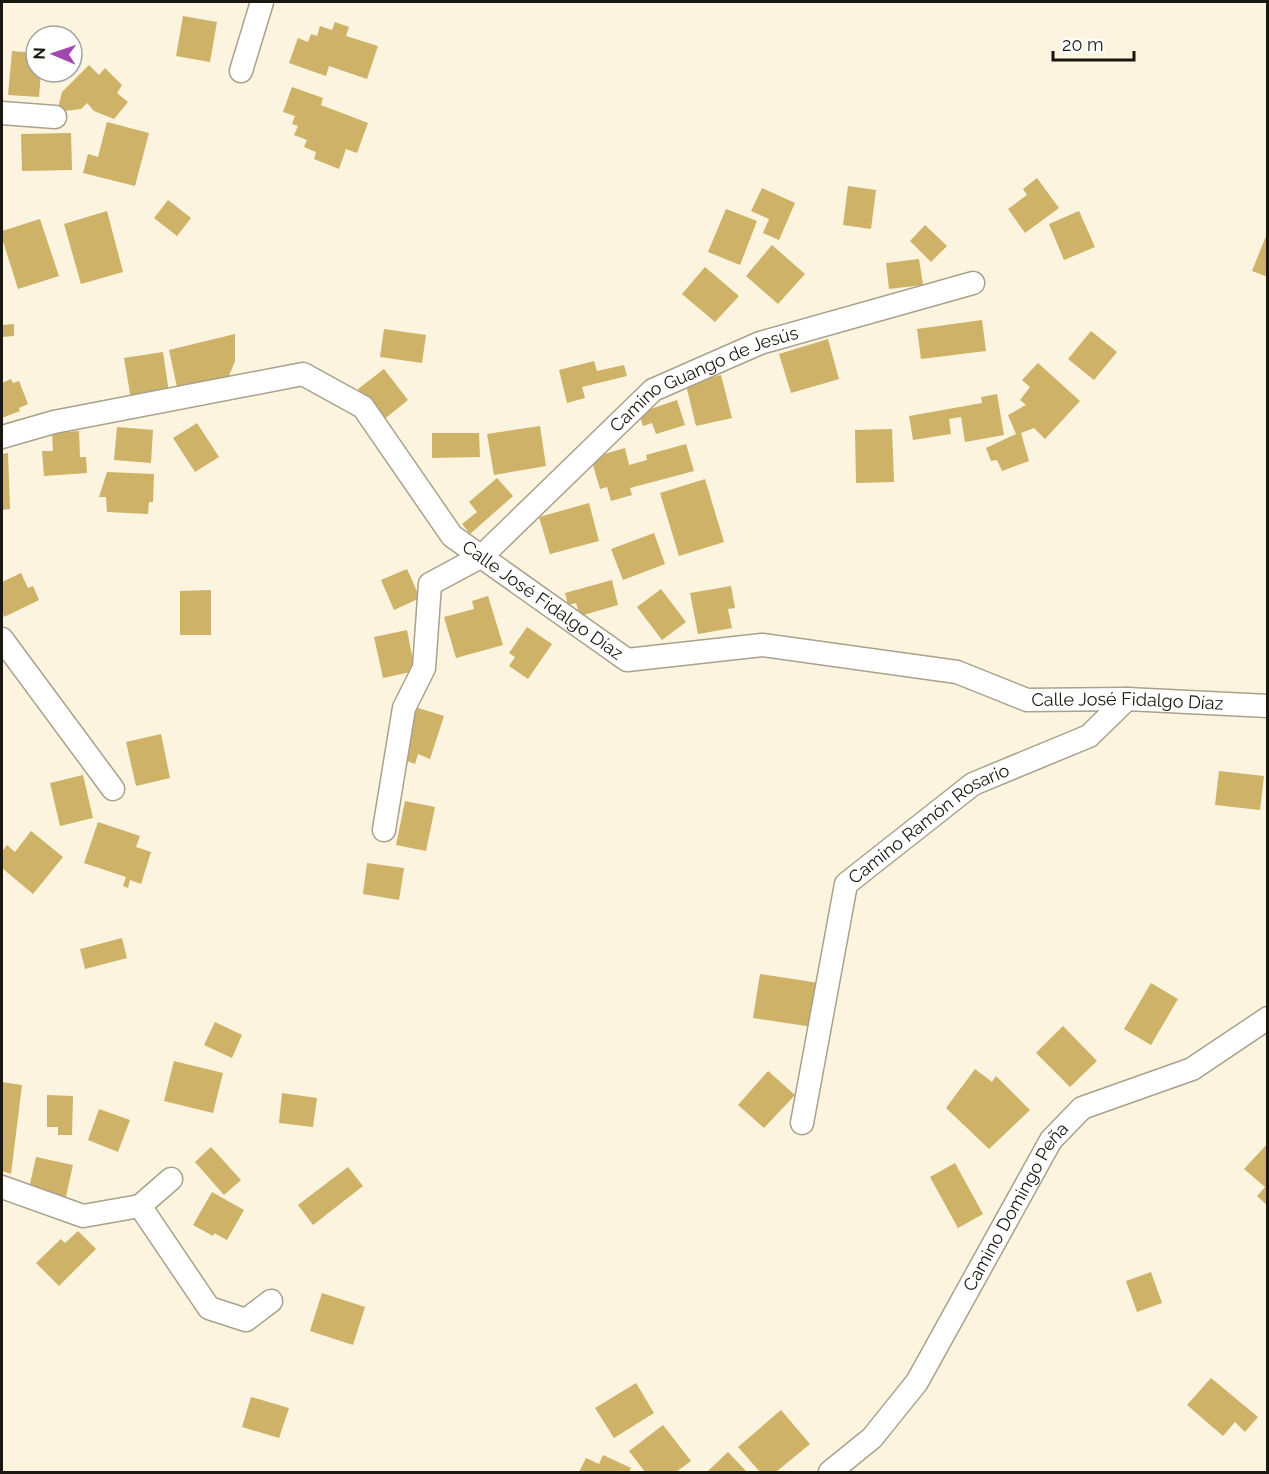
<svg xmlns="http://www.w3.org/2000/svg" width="1269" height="1474" font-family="Raleway,sans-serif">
<rect width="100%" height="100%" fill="#fcf4de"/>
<g fill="#cdb267">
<path d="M183 16 217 22 210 62 176 56Z"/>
<path d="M335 22 349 27 346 36 378 46 367 79 329 66 326 76 289 63 298 38 308 42 311 34 317 36 320 26 332 30Z"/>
<path d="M12 51 36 53V72H41L39 97 8 95Z"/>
<path d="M89 65 99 75 105 68 122 85 117 93 128 102 114 119 94 111 87 103 81 109 57 112 62 92Z"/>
<path d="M292 87 323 98 321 105 368 123 357 153 346 149 339 169 314 159 316 152 304 147 307 140 294 135 298 126 292 124 295 116 283 112Z"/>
<path d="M107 122 149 133 135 186 83 173 88 154 98 157Z"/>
<path d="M71 133 72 170 22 171 21 134Z"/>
<path d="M1037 178 1059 208 1025 233 1008 209 1027 195 1023 189Z"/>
<path d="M848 186 876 190 871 229 843 225Z"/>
<path d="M762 188 795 203 779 240 763 233 769 219 751 211Z"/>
<path d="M168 200 191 218 177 236 154 218Z"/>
<path d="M726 209 757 221 740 265 708 252Z"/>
<path d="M107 211 123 272 81 284 64 224Z"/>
<path d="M1079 211 1095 247 1064 260 1049 224Z"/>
<path d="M40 219 59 276 18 289 2 238V231Z"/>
<path d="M925 225 947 246 931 262 910 241Z"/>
<path d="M1268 231V277L1252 271Z"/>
<path d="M772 245 805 274 778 304 746 276Z"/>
<path d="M919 259 923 285 889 289 886 263Z"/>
<path d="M705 267 739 296 715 322 682 294Z"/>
<path d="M982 320 986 351 921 359 917 329Z"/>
<path d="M14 324V336L2 337V325Z"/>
<path d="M384 329 426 335 422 363 380 357Z"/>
<path d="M1091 331 1117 352 1094 380 1068 359Z"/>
<path d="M235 334V361L227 381 178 392 169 350Z"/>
<path d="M828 339 839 379 791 393 779 354Z"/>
<path d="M163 352 169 393 131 399 124 358Z"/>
<path d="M594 361 597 371 624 365 627 376 582 387 585 398 567 403 559 370Z"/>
<path d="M1038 363 1080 401 1045 439 1034 428 1021 433 1029 461 1002 471 997 460 991 461 986 448 1016 434 1008 415 1026 405 1020 400 1030 387 1022 380Z"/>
<path d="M384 369 408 400 382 421 358 389Z"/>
<path d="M721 375 732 418 696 426 686 385Z"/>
<path d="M11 379 13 383 19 381 28 404 19 408 20 411 2 418V383Z"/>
<path d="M997 394 1004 435 965 442 961 417 949 419 951 434 913 440 909 416 982 403 981 397Z"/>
<path d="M677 400 685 425 656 434 652 423 643 426 639 413Z"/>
<path d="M197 423 219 457 195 472 173 438Z"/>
<path d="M540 426 546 466 494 475 487 434Z"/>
<path d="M117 427 153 430 151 463 114 460Z"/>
<path d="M892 429 894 482 856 483 855 430Z"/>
<path d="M79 431 80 457H86L87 473 44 476 42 451H53L52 433Z"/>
<path d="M432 433H479L480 457 432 458Z"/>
<path d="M686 444 694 471 630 488 632 495 611 501 607 487 600 489 591 458 625 448 629 465 647 460 646 455Z"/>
<path d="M8 453 10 509 2 510V454Z"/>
<path d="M107 472 154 474 153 502H149L148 514 107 512 106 497H99Z"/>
<path d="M497 478 513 496 470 534 462 524 477 512 469 502Z"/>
<path d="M705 479 724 542 679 556 660 493Z"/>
<path d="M589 503 599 541 550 554 539 517Z"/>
<path d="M654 533 665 564 623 580 611 549Z"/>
<path d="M407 569 420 598 394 610 381 580Z"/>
<path d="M21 573 28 588 33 586 39 600 4 617 2 610V582Z"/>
<path d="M612 580 618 605 580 616 576 603 568 605 565 593Z"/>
<path d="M731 586 735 608 728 609 732 628 698 634 690 593Z"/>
<path d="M661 589 686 622 662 640 637 607Z"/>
<path d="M211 590V635H180V591Z"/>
<path d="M488 596 503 645 456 658 444 617 474 609 472 601Z"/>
<path d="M527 627 552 644 528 679 509 666 515 657 509 653Z"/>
<path d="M407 630 415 671 383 678 374 637Z"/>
<path d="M415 707 444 716 430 759 418 754 415 764 399 758Z"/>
<path d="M161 734 170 778 136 786 126 742Z"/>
<path d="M1219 771 1264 776 1260 810 1215 805Z"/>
<path d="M83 775 93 818 60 826 50 783Z"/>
<path d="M405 801 435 807 426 851 396 845Z"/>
<path d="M98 822 140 836 136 847 151 852 141 884 130 880 128 888 123 886 126 877 84 863Z"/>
<path d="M31 831 63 857 33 894 2 868V852L7 845 15 852Z"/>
<path d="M367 863 404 868 399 900 363 894Z"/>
<path d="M122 938 127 958 85 969 80 949Z"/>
<path d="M760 974 819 983 812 1027 753 1018Z"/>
<path d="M1151 983 1178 999 1151 1045 1124 1029Z"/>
<path d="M215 1022 242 1035 232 1058 204 1045Z"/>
<path d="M1063 1026 1097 1061 1070 1087 1036 1053Z"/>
<path d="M174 1061 223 1073 213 1113 164 1101Z"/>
<path d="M975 1069 992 1082 996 1076 1030 1110 989 1149 946 1108Z"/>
<path d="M768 1071 795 1095 764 1128 738 1105Z"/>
<path d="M2 1082 22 1085 11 1174 2 1171Z"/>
<path d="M282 1093 317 1098 313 1127 279 1123Z"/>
<path d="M47 1095 73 1096 72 1135H58V1127H47Z"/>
<path d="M99 1109 130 1120 118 1152 88 1140Z"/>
<path d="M1268 1143V1206L1257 1196 1265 1187 1244 1169Z"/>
<path d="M211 1147 241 1180 224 1195 195 1162Z"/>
<path d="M36 1157 73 1165 65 1201 28 1193Z"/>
<path d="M955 1163 983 1214 958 1228 930 1177Z"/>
<path d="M348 1167 363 1186 313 1225 298 1205Z"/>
<path d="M212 1192 244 1210 227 1240 214 1233 213 1236 193 1225Z"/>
<path d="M78 1231 96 1249 59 1286 36 1263 61 1239 65 1243Z"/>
<path d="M1151 1272 1162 1303 1137 1312 1126 1281Z"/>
<path d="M322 1293 365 1307 353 1345 310 1331Z"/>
<path d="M1211 1378 1258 1417 1245 1432 1235 1422 1223 1436 1187 1405Z"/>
<path d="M636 1383 654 1413 614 1438 595 1408Z"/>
<path d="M251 1397 289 1408 279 1438 242 1427Z"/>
<path d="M781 1410 810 1444 776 1472H760L738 1447Z"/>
<path d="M663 1425 691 1461 676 1472H645L629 1451Z"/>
<path d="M728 1452 747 1472H707Z"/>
<path d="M603 1455 631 1468 629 1472H579L586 1458 599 1464Z"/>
</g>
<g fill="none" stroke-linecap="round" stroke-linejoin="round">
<defs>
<g id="street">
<path d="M241 71 262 2"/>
<path d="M2 113 55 117"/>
<path id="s1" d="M2 437 54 422 303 374 363 407 452 536 627 660 762 645 957 672 1027 700 1127 699 1268 706"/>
<path d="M2 639 113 789"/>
<path id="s2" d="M384 830 404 708 424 668 430 584 482 556 653 390 760 343 973 283"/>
<path id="s3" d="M802 1123 846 884 973 784 1089 736 1127 699"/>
<path d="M2 1187 83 1216 140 1206 171 1179"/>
<path d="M140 1206 209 1308 246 1320 271 1301"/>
<path id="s4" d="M830 1472 872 1438 917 1382 1051 1140 1082 1108 1192 1069 1268 1018"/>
</g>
</defs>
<use href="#street" stroke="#a8a18c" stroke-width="25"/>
<use href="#street" stroke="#fff" stroke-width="22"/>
</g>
<g text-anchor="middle" stroke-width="5" stroke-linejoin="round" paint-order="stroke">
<g font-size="18" fill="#1a1710" stroke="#fff">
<text dy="6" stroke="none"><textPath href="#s2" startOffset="600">Camino Guango de Jesús</textPath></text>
<text dy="6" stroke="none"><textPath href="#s1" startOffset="644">Calle José Fidalgo Díaz</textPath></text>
<text dy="6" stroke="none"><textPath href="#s1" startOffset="1256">Calle José Fidalgo Díaz</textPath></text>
<text dy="6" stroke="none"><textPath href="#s3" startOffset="346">Camino Ramón Rosario</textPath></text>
<text dy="6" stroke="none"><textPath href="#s4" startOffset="327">Camino Domingo Peña</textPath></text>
</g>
</g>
<rect width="1269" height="1474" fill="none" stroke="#1a1710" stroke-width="6"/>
<g transform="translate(54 54) rotate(272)"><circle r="28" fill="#ffffff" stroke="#a3a29f" stroke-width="1.5"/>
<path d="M0-4.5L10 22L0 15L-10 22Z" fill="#a246b1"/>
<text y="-9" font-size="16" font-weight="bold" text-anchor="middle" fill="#1a1710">N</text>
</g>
<path d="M1053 51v9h81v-9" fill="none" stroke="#1a1710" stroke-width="3"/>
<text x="1062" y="51" font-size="18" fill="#1a1710" stroke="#ffffff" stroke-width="4.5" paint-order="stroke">20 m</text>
</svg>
